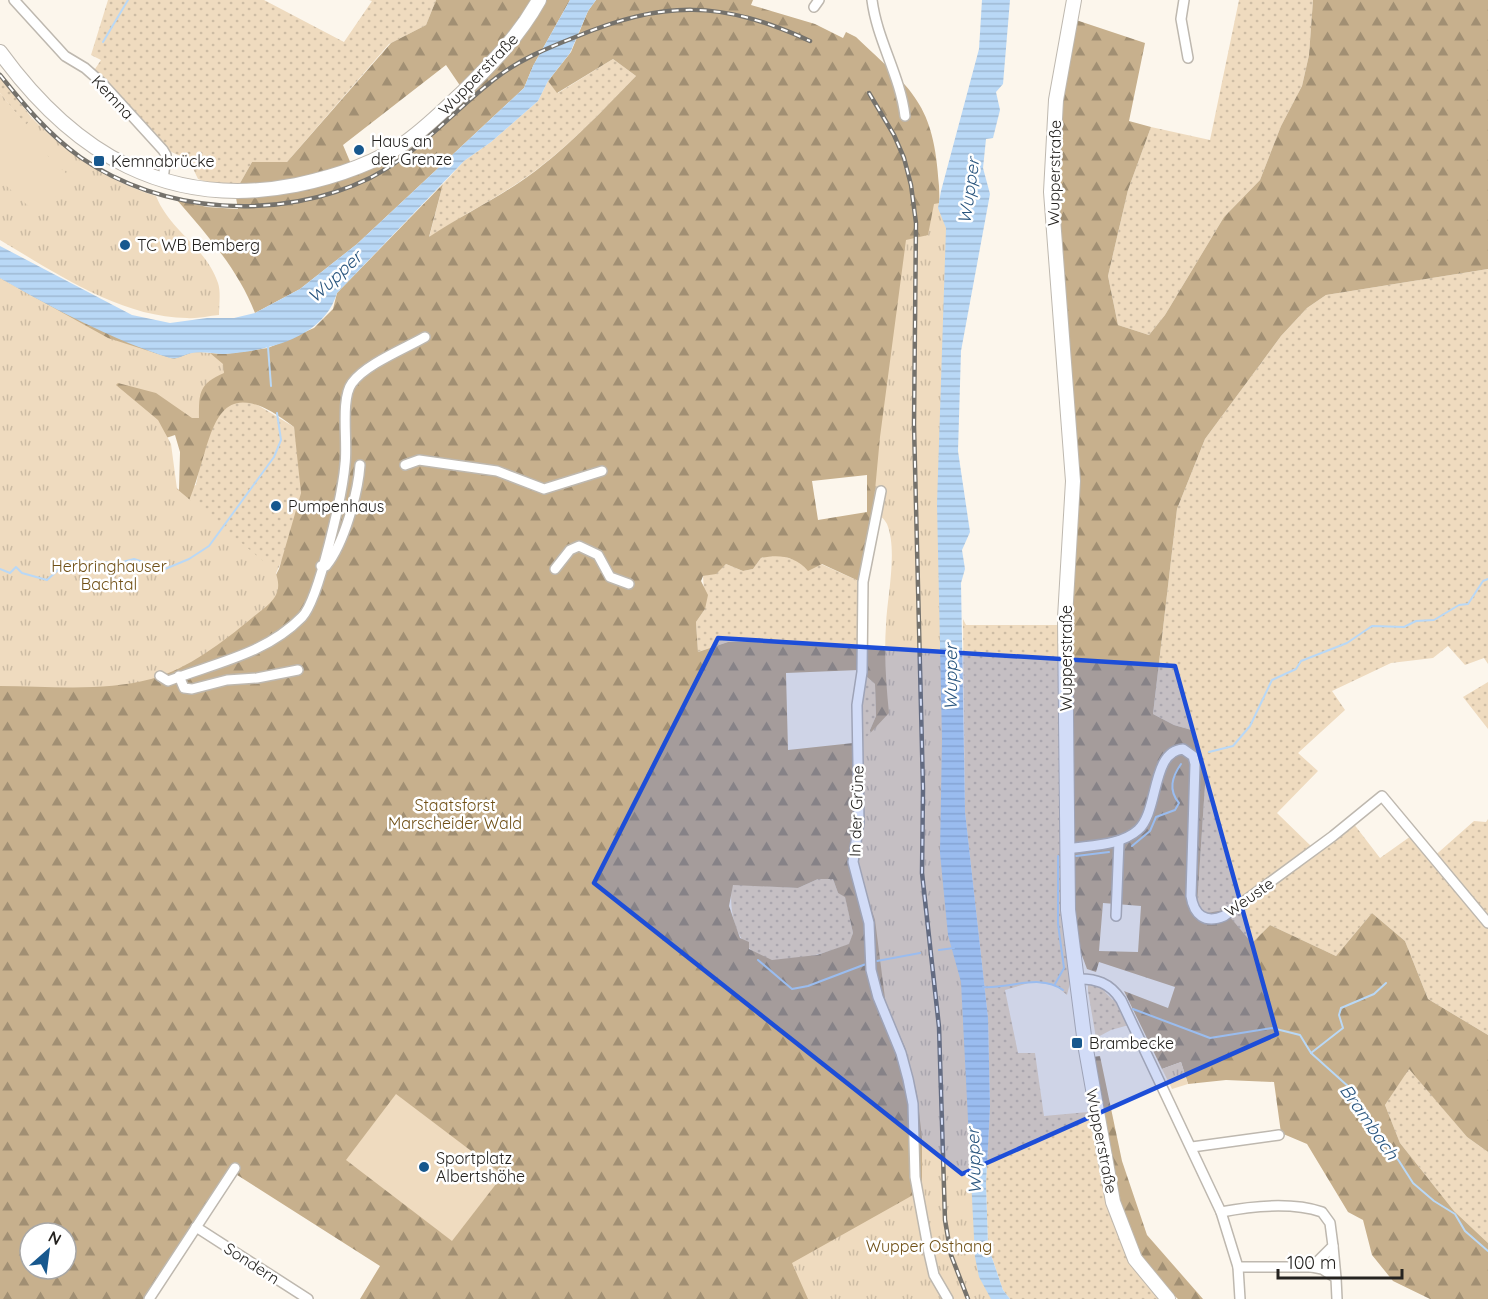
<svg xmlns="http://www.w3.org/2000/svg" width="1488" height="1299" font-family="Quicksand,sans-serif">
<defs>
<pattern id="grass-dots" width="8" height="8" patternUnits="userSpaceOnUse" patternTransform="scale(1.5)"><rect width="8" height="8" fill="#efdbbf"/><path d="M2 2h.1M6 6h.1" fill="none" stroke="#cdbca4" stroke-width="1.8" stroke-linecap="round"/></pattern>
<pattern id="forest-firs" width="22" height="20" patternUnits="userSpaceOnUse" patternTransform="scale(1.5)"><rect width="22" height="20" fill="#c7b08d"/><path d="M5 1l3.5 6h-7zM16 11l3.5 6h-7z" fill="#a18f73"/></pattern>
<pattern id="park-tufts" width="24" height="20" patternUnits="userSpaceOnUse" patternTransform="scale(1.5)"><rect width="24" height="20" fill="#efdbbf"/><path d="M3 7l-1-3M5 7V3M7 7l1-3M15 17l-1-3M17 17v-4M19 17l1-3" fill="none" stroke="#cdbca4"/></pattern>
<pattern id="water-rules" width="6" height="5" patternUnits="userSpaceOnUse" patternTransform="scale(1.5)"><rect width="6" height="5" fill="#b9d8f6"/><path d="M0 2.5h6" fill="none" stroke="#9fb9d3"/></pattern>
</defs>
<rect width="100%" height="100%" fill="#fcf6ec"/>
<g fill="url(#grass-dots)">
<path d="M108 0H264L344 42 372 1 369 0H436L426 25 389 44 287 162H252L235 192 198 179 189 160 165 149 93 72 101 60 91 55Z"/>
<path d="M1239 0H1313L1309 55 1302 86 1281 126 1260 180 1224 217 1165 315 1149 335 1118 325 1108 276 1128 190 1151 127 1210 140Z"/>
<path d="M613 59 636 76C600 113 563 153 519 182 490 202 458 217 429 238L443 184 464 161 491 142 538 101 548 81 558 93Z"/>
<path d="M0 77 32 118 26 126 0 93Z"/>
<path d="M1488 269V664L1484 658 1465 665 1448 646 1433 658 1391 663 1332 691 1345 710 1298 753 1318 771 1277 813 1313 848 1350 819 1380 858 1411 836 1431 859 1474 821 1486 822 1488 819V1035L1428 999 1405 941 1372 913 1336 956 1270 925 1252 943 1224 911 1207 913 1197 905 1206 770 1194 743 1195 731 1174 725 1153 714 1177 509 1205 439 1281 336 1307 308 1326 295Z"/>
<path d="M238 401 256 404 294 427C297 448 301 471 301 492 300 528 276 574 260 606L0 525 88 535 196 485C202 458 208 411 238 401Z"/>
<path d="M776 554 801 562 821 564 863 583V647L780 641 728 642 698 652 696 622 705 609 703 576 716 573 726 564 743 571 753 569 761 558Z"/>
<path d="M963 619 966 625H1061L1072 975 1067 995 1055 985 1032 982 1005 990 1018 1053H1035L1044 1116 1088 1112 1107 1205 1162 1299H1010L1003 1290 988 1246 986 1183 990 1107 988 1018 965 812Z"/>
<path d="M859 670 875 684 876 716 870 730 872 741 856 744Z"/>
<path d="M1488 682V729L1463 697Z"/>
<path d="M818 879H833L838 893 845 896 853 933 850 944C831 951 791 964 771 960 737 952 728 914 732 884L798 888Z"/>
<path d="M1091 984 1107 989 1105 992 1113 1000 1117 998 1129 1025 1111 1030 1096 1038 1088 991V985Z"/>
<path d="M1409 1068 1467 1137 1488 1152V1243L1454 1211 1400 1143 1385 1105Z"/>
</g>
<g fill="url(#forest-firs)" fill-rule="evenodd">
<path d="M436 0H570L533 66 524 88 357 244 300 289 255 313C238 269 207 235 177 200L207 207 238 209 235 192 252 162H287L391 43 426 25ZM446 65 461 87 402 139 351 164 343 145Z"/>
<path d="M596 0H753L751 5 815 24 843 38 846 32 856 37C913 91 934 103 939 186L976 1299H360L380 1266 234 1173 231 1168 144 1299H0V580L260 606 279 569 301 493 294 427C207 360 214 445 188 503L0 525V278L20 289 193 352 224 354 268 348 314 328 333 309 337 293 443 184 429 237C459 217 490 202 520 182 563 153 600 113 636 76L613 59 557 93 548 81 571 52 588 11ZM175 435 180 452 179 490 173 485 157 441ZM867 475V512L818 520 812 481ZM883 490 920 645 863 647 780 641 728 642 698 652 696 622 705 609 708 595 701 581 703 576 716 574 726 564 743 571 753 569 761 558C778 554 796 556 808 571L822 564 863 583ZM859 670 875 684 876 716 870 730 872 741 788 750 786 673ZM818 879H833L838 893 845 897 853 933 849 944 817 955 772 960 749 949V942L740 938 729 906 733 885 798 888ZM30 1233H66V1269H30Z"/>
<path d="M1313 0H1488V269L1326 295 1307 308 1281 336 1205 439 1177 509 1153 714 1174 725 1195 731 1194 743 1206 770 1197 906 1207 913 1224 910 1252 943 1270 925 1336 956 1372 913 1405 941 1428 999 1488 1035V1152L1467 1137 1409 1069 1385 1105 1400 1143 1454 1211 1488 1243V1299H1430L1393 1281 1372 1255 1363 1220 1348 1212 1307 1144 1281 1133 1274 1082 1226 1080 1188 1084 1181 1062 1162 1069 1124 991 1168 1008 1175 987 1099 962 1096 972 1087 969 1077 942 1073 910 1072 588 1058 192 1062 102 1076 20 1145 43 1129 121 1151 127 1128 190 1108 276 1118 325 1149 335 1165 315 1224 217 1260 180 1281 126 1302 86 1309 55ZM1103 903 1141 906 1138 952 1099 951Z"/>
<path d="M1100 1056 1122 1161 1147 1235 1203 1299H1178C1109 1239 1108 1142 1093 1057Z"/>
</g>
<g fill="url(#park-tufts)">
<path d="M0 93 26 125 32 118C69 154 107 181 156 196 170 231 206 247 218 283 221 292 219 305 219 315 208 316 197 319 187 318 119 317 56 273 0 240Z"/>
<path d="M962 199 946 334 981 1237 1001 1299H808L792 1263 922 1190V1138L917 1094 905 1047 886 1006 875 920 858 868 861 743 889 713C886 684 884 654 886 625 887 597 898 551 887 524 884 518 879 515 873 512L880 437 906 240 928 235 934 204Z"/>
<path d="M0 278 108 338 174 359 193 352 210 353 223 364 224 373C199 384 199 392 199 418H192L156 393 118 383 116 385 158 420 171 444 177 489 275 571C285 596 270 603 252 618 223 642 188 669 151 679 103 692 49 686 0 686Z"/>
<path d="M1181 1062 1188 1084 1172 1089 1162 1069Z"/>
</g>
<g fill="#efdbbf">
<path d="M0 110 72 179 38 215 0 180Z"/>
<path d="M396 1094 503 1175 452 1241 346 1160Z"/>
</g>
<g fill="url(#water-rules)">
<path d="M570 0H596L588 11 570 53 548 81 538 101 491 142 464 161 337 293C324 338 267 351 224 354 214 354 202 351 192 353 185 354 178 360 170 358 117 342 48 306 0 278V246L132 315 170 323 207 318H234L255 313 300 289 357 244 524 88 533 66Z"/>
<path d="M982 0H1010L1003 84 996 92 1000 110 993 138 986 139 983 168 990 194 961 351 958 451 970 532 962 550 965 569 961 583 965 812 988 1018 990 1107 986 1183 988 1246 1003 1290 1010 1299H991L979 1277 975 1257 961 982 948 935 940 853 942 739 937 504 946 228 938 208 941 191 979 49Z"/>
</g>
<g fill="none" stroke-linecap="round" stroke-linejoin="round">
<g stroke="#b9d8f6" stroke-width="2">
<path d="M103 42 128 0"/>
<path d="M268 347 271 386"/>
<path d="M0 569 10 573 16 567 22 573 47 580 68 561 119 563 134 559 165 569 189 559 209 546 274 457 281 440 277 413"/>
<path d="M1209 752 1233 746 1250 726 1272 680 1296 669 1301 661 1347 643 1372 626 1404 627 1416 621 1434 620 1459 605 1468 604 1483 581 1488 579"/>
<path d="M1132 846 1150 831 1156 817 1175 810 1179 803C1168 790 1172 777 1181 764"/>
<path d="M1076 856 1109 852"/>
<path d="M939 950 954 948"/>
<path d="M758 960 792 989 808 986 866 964"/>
<path d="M877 961 920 953"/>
<path d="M1055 984 1064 968 1058 924V856"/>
<path d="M983 987C1009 989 1040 973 1063 990"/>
<path d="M1133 1009 1210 1038 1272 1028 1300 1035 1311 1053 1350 1088 1347 1095 1399 1161 1413 1183 1434 1201 1455 1214 1465 1231 1488 1251"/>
<path d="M1311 1053 1343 1028 1339 1015 1341 1008 1374 994 1386 983"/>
</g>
<defs>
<g id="minor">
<path d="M14 0 65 56 85 68 102 83 163 150 166 155 163 180"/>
<path d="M872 0C877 40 900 75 905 116"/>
<path d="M1184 0 1181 19 1188 58"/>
<path d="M814 7 819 0"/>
<path d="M405 465 419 460 497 471 544 489 602 471"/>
<path d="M881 491 863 582 862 672 857 705 859 822 853 862 869 923 871 970 878 997 901 1053 908 1079 913 1104 915 1177 929 1253 934 1275 948 1299"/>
<path d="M321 566H326C344 544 358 493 360 465"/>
<path d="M555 569 570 550 579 546 598 555 610 577 629 584"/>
<path d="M160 676 168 681C215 663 266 654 302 617 319 600 343 491 345 464 348 443 340 399 352 383 366 364 404 349 425 337"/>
<path d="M179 676 184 688 192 689 227 680 257 678 298 670"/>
<path d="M1067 849C1090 845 1120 846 1138 830 1159 812 1151 751 1183 749L1193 756 1195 764 1191 896C1194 915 1205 924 1224 916L1333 836 1382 796 1488 923"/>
<path d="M1116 916 1119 841"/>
<path d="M1076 979C1096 978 1110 983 1121 1000L1221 1212 1238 1267 1240 1299"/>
<path d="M1192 1147 1279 1135"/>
<path d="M1221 1212C1252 1206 1292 1202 1322 1212L1330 1223 1333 1246 1312 1267H1238"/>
<path d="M196 1227 308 1299"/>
<path d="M1333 1246 1336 1278"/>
<path d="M1312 1267 1322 1269 1336 1278 1337 1299"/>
<path d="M149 1299 235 1168"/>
</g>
<g id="secondary">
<path d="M1074 0 1056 100 1051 192 1073 481 1065 618 1068 910 1085 1044 1113 1202 1135 1259 1168 1299"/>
<path d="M0 52C74 154 168 210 296 185 334 177 374 164 406 142 427 127 446 108 464 91 493 62 519 36 539 0"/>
</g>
</defs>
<use href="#minor" stroke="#beb8af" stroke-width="12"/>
<use href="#secondary" stroke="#beb8af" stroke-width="16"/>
<use href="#minor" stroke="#fff" stroke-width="9"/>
<use href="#secondary" stroke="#fff" stroke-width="14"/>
<defs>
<g id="rail">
<path d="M0 75C24 105 48 134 80 157 162 214 280 222 370 178 419 153 453 111 496 78 519 60 545 49 573 38 664 0 721 0 810 41"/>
<path d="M869 93 894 135 904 158 911 185 916 223 914 425 923 789 922 873 939 1027 945 1220 951 1255 968 1299"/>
</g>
</defs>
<use href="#rail" stroke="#75726c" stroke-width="4.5"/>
<use href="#rail" stroke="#fff" stroke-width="2" stroke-dasharray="7" stroke-linecap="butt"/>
</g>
<path fill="#1d4ed8" fill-opacity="0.2" stroke="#1d4ed8" stroke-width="4.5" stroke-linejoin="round" d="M718 638 1175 666 1277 1034 962 1174 594 883Z"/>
<g fill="#17588e" stroke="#fff" stroke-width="2">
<circle cx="359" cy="150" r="6"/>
<rect x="93" y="155" width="12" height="12" rx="3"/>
<circle cx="125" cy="245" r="6"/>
<circle cx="276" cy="506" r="6"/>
<rect x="1071" y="1037" width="12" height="12" rx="3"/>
<circle cx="424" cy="1167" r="6"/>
</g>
<g text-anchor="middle" stroke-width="5" stroke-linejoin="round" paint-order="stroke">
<g font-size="16" fill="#252320" stroke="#fff">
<text transform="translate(478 74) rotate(-46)" y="6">Wupperstraße</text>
<text transform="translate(113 97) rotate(47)" y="6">Kemna</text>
<text transform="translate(1054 173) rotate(-89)" y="6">Wupperstraße</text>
<text transform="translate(1066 658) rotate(-90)" y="6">Wupperstraße</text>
<text transform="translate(856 811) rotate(-88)" y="6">In der Grüne</text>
<text transform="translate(1249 897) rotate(-35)" y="6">Weuste</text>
<text transform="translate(1102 1141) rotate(79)" y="6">Wupperstraße</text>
<text transform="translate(252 1263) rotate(33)" y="6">Sondern</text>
</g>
<g font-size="16" fill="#252320" stroke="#fff" text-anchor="start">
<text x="371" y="147">Haus an<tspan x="371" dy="18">der Grenze</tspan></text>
<text x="111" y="167">Kemnabrücke</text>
<text x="137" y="251">TC WB Bemberg</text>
<text x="288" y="512">Pumpenhaus</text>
<text x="1089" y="1049">Brambecke</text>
<text x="436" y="1164">Sportplatz<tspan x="436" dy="18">Albertshöhe</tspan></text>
</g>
<g font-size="16" fill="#705016" stroke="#fff">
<text x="109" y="572">Herbringhauser<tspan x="109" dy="18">Bachtal</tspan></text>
<text x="455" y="811">Staatsforst<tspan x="455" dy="18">Marscheider Wald</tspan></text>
<text x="929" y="1252">Wupper Osthang</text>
</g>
<g font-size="18" font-style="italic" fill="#2a567f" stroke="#fff">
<text transform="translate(969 191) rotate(-82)" y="6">Wupper</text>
<text transform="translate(335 277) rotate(-43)" y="6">Wupper</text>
<text transform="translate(951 677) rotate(-90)" y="6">Wupper</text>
<text transform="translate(1369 1122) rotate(55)" y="6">Brambach</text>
<text transform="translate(974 1161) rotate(-92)" y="6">Wupper</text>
</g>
</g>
<g transform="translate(48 1251) rotate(28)"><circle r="28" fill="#ffffff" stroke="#a8a7a6" stroke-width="1.5"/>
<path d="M0-4.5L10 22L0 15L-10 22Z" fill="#17588e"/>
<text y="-9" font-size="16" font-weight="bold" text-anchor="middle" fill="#252320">N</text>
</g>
<path d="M1278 1269v9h124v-9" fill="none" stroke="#252320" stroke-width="3"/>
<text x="1287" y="1269" font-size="18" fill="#252320" stroke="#ffffff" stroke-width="4.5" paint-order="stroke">100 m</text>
</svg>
